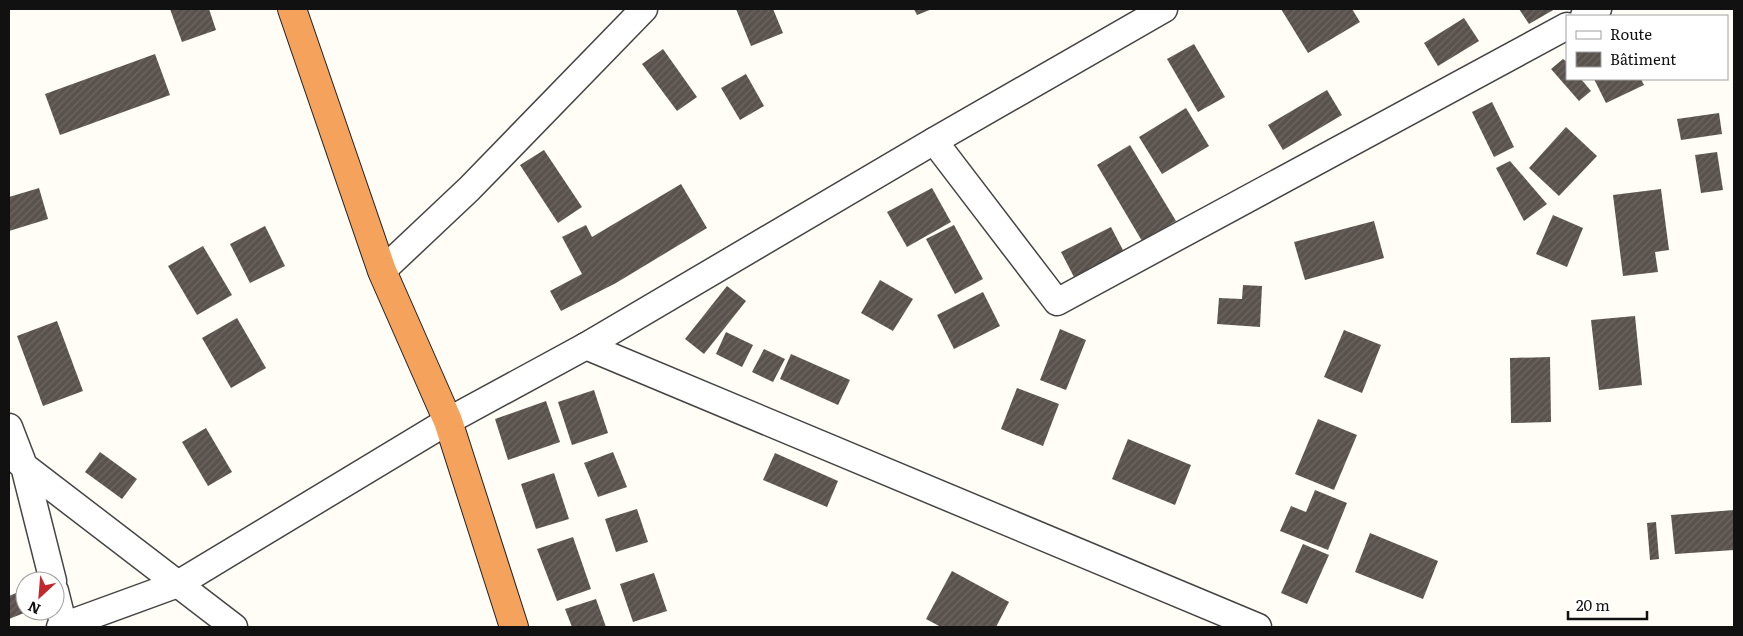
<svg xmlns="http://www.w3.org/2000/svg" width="1743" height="636" font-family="Literata,serif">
<defs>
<pattern id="building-hatch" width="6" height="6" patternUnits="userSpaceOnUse" patternTransform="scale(1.25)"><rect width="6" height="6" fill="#5a524d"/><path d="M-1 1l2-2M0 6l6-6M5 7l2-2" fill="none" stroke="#6d6662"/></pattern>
</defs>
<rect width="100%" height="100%" fill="#fffdf5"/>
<g fill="url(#building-hatch)">
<path d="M170 9H209L216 30 182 42Z"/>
<path d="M736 9H773L783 33 751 46Z"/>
<path d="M914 9H932L917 15Z"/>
<path d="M1281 9H1352L1360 22 1308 53Z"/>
<path d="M1519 9H1555L1529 24Z"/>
<path d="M1464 18 1479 41 1438 66 1424 43Z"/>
<path d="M1194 44 1225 97 1198 112 1167 59Z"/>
<path d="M663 49 697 97 677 111 642 64Z"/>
<path d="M155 54 170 95 60 135 45 94Z"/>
<path d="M1563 59 1567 62V79H1581L1591 91 1579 101 1551 69Z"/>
<path d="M746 74 764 106 740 120 721 88Z"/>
<path d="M1594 79H1641L1644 85 1606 103Z"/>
<path d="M1327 90 1342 115 1283 150 1268 125Z"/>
<path d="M1492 102 1514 147 1494 157 1472 112Z"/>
<path d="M1186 108 1209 146 1162 174 1139 137Z"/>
<path d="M1719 113 1722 134 1681 140 1677 119Z"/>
<path d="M1566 127 1597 156 1559 196 1529 168Z"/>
<path d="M1130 145 1176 221 1142 241 1097 165Z"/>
<path d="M544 150 582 207 558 223 520 165Z"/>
<path d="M1717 152 1723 190 1701 193 1695 155Z"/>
<path d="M1510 161 1547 204 1524 221 1496 168Z"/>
<path d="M681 184 707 228 616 283 561 311 550 291 582 274 562 237 586 225 592 237Z"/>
<path d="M39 188 48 219 9 231V197Z"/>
<path d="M932 188 951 222 907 247 887 212Z"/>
<path d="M1661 189 1669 250 1655 252 1658 272 1623 276 1613 195Z"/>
<path d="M1553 215 1583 228 1567 267 1536 254Z"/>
<path d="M1374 221 1384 258 1305 280 1294 242Z"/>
<path d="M954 225 983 279 955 294 926 239Z"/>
<path d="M265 226 285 266 250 283 230 244Z"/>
<path d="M1111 227 1124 252 1074 277 1061 252Z"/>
<path d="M203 246 232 295 197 315 168 266Z"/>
<path d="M880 280 913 299 893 331 861 313Z"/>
<path d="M1243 285 1262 286 1260 327 1217 324 1219 298 1242 299Z"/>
<path d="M727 286 746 301 704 354 685 339Z"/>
<path d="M983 292 1000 326 954 349 937 315Z"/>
<path d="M1635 316 1642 385 1599 390 1591 320Z"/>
<path d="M237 318 266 368 231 388 202 338Z"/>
<path d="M57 321 83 391 43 406 17 336Z"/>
<path d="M1060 329 1086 340 1066 390 1040 380Z"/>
<path d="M1344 330 1381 345 1362 393 1324 377Z"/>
<path d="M726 332 753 345 742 367 716 354Z"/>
<path d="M764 349 785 359 773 382 752 372Z"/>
<path d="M791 354 850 380 838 405 780 379Z"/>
<path d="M1550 357 1551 422 1511 423 1510 358Z"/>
<path d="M1017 388 1059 404 1043 446 1001 429Z"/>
<path d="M594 390 608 433 572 445 558 402Z"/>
<path d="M546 401 560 442 508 460 495 419Z"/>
<path d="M1318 419 1357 435 1334 490 1295 474Z"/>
<path d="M206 428 232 472 208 486 182 442Z"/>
<path d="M1128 439 1191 465 1175 505 1112 479Z"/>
<path d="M100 452 137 479 122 499 85 472Z"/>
<path d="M613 452 627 487 598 497 584 463Z"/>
<path d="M775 453 838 481 827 507 763 480Z"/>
<path d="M554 473 569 519 536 529 521 484Z"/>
<path d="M1315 490 1347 503 1328 550 1280 531 1291 506 1306 512Z"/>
<path d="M637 509 648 542 616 552 605 519Z"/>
<path d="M1734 510V550L1675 554 1671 515Z"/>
<path d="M1656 522 1659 559 1650 560 1647 523Z"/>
<path d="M1370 533 1438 561 1423 599 1355 572Z"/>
<path d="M573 537 591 589 557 601 537 549Z"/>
<path d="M1303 544 1329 555 1307 604 1281 593Z"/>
<path d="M952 571 1009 602 996 627H941L926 619Z"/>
<path d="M654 573 667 611 633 622 620 584Z"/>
<path d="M16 593 24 613 9 619V596Z"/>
<path d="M596 599 606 627H572L565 609Z"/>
</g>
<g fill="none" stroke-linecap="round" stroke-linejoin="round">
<defs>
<g id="minor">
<path d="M1584 16 1598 9"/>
<path d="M934 141 1057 302 1567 26"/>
<path d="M382 271 469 189 644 9"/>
<path d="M586 346 1258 627"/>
<path d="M9 427 24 466 234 627"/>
<path d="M20 463 24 466 53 581"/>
<path d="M55 591 64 627"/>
<path d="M60 627 178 584 448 421 586 346 934 141 1164 9"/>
</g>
<path id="highway" d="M292 9 382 271 448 421 514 627"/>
</defs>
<use href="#minor" stroke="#444" stroke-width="29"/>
<use href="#highway" stroke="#222" stroke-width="30"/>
<use href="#minor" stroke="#fff" stroke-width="26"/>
<use href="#highway" stroke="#f5a25d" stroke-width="28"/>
</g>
<rect width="1743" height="636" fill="none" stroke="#111111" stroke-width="20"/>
<rect x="1566" y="15" width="162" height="65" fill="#ffffff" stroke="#a0a0a0"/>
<rect x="1576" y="31" width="25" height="8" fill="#ffffff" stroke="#a0a0a0"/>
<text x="1610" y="40" font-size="15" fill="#111111">Route</text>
<rect x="1576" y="52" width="25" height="15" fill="url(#building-hatch)" stroke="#a0a0a0"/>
<text x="1610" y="65" font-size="15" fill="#111111">Bâtiment</text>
<g transform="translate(40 596) rotate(206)"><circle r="24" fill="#ffffff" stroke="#a0a0a0"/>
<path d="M0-4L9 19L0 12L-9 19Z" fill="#c4262e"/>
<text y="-8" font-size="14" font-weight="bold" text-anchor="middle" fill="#111111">N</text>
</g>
<path d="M1568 611v8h79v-8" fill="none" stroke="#111111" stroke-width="2.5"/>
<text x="1576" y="611" font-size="15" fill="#111111" stroke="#ffffff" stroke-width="4" paint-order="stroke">20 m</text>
</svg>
